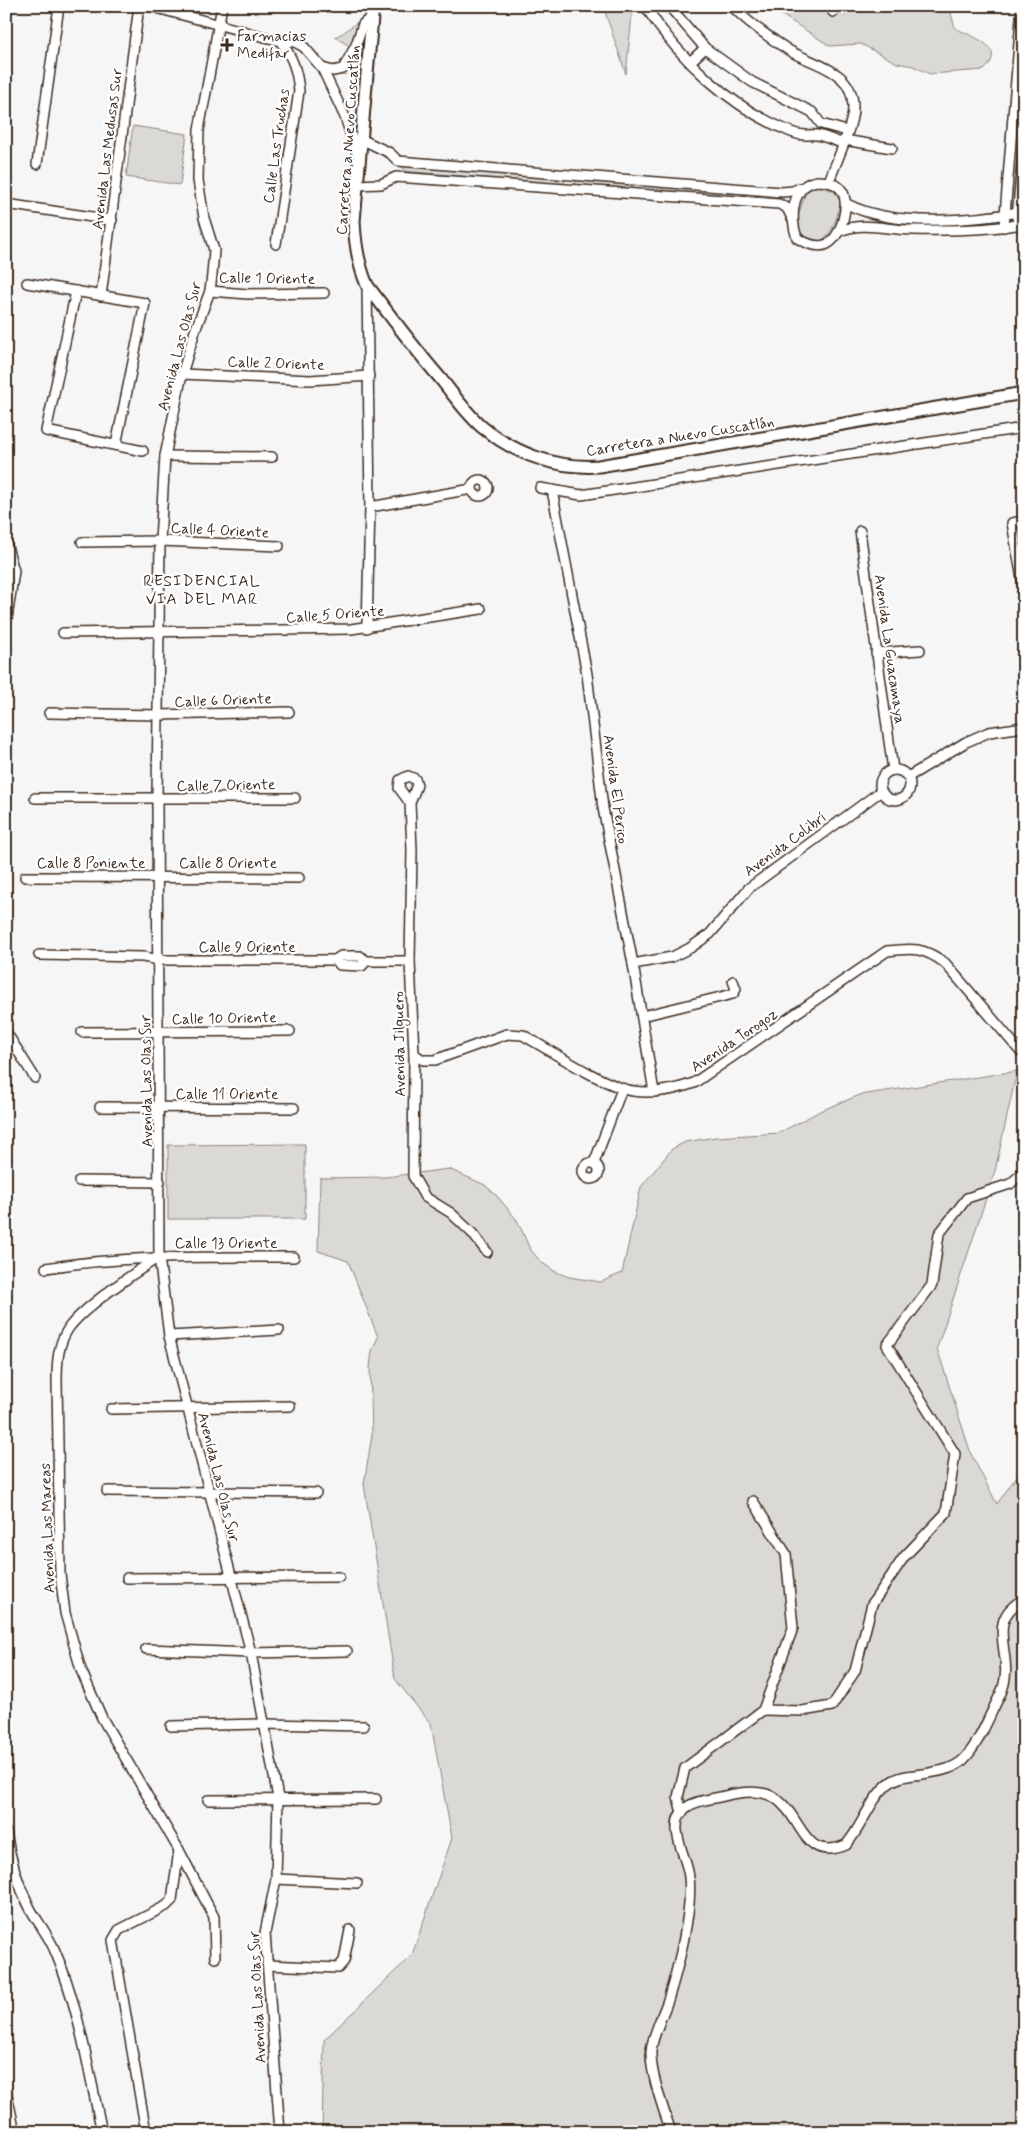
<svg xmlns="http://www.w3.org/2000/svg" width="1030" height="2138" font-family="Mynerve,sans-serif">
<rect width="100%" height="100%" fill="#f7f6f6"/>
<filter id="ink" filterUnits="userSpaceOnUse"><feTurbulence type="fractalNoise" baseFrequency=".02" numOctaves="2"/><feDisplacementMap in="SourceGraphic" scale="10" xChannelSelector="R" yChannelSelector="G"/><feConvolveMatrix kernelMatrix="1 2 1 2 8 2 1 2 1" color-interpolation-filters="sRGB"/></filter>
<g filter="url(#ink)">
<g fill="#dbd9d6" stroke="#8b827a">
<path d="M603 6H633L626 74Z"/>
<path d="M768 6H949L955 28C972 37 1009 47 984 70L930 74 913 66 897 63 861 44 830 46Z"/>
<path d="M367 18 364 62 356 50 335 37C348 32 353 22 367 18Z"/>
<path d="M133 126 187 134 180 185 126 177Z"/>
<path d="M403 165 565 179 564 185 403 171Z"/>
<path d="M576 179 782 196 784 200 575 185Z"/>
<path d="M817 185 834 191 840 201C838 222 823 260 800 231L797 219 806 192Z"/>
<path d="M1017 1071 995 1171 937 1348 971 1454 997 1504 1024 1466V2132H322L324 2040 412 1955 452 1838 431 1724 395 1679 364 1484 372 1435 370 1367 372 1351 378 1337 348 1261 318 1251 320 1178 386 1177 449 1169 485 1185 497 1196 517 1220 530 1249 541 1262 554 1271 569 1277 601 1282 622 1273 641 1187 672 1149 685 1142 716 1137 779 1133 820 1111 860 1095Z"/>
<path d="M305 1144V1219H168V1145Z"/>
</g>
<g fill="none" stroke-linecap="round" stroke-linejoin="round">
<defs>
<g id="minor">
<path d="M149 6 280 41C293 57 297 71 299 91L276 244"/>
<path d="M222 6 199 130 198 180 204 218 214 250 212 275 210 291 195 331 182 374 165 456 160 541 157 799 159 1257 169 1336 251 1653 278 1798 276 1879 265 1933 280 2132"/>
<path d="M645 6C680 60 731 108 791 132 803 137 806 134 817 135 825 136 834 141 842 143"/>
<path d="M669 6 705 48 752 82 812 112 821 124 847 131"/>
<path d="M732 6C746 21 773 40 790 51 816 66 854 70 853 108 853 126 836 163 829 181"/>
<path d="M830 6 833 12"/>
<path d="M280 41 295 42 304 47 322 68 345 117 358 157"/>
<path d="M690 62 705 48"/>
<path d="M322 68 333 71 343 69 356 45 363 24 372 16"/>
<path d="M363 140 390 153 398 161 782 192 793 191 800 188"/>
<path d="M844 140 892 148"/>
<path d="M37 164 59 6"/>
<path d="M817 181C844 181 849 196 843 220 835 246 822 253 797 238 790 218 791 185 817 181Z"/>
<path d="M356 185 381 184 396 177 779 204 787 208 792 218"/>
<path d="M6 204 112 220"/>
<path d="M847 204C893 228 974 221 1024 211"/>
<path d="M1017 218 1024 142"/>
<path d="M1004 227 1022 6"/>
<path d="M840 231C863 221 887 230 912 230 949 231 986 230 1024 224"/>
<path d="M27 283 145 303 116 445"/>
<path d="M76 291 46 431 143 451"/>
<path d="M210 291 248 294 324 293"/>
<path d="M101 296 139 6"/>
<path d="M182 374 310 380 369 376"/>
<path d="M165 456 272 457"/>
<circle cx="480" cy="488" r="8"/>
<path d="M540 488 581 495 1024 428"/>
<path d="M552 490 587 674 603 808 633 964 654 1092"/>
<path d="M370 507 472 489"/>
<path d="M1024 521 1012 523 1024 590"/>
<path d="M860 531 893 770"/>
<path d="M82 542 160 541 279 546"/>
<path d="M6 543 14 571 6 625"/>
<path d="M367 628 370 507 367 285"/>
<path d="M63 633 351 629 481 609"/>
<path d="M876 653 920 650"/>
<path d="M49 713 158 715 289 712"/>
<circle cx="895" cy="785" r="15"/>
<path d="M908 777 966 742 989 732 1024 727"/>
<path d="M35 798H295"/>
<path d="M410 803 399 788 400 780 408 776 415 779 417 785 410 803 412 850 410 961 414 1054 413 1176 425 1197 451 1213 472 1233 487 1252"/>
<path d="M25 877 299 878"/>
<path d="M39 955 143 957 159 960H335L341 956H360L366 961H410"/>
<path d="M335 960 340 965 362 966 366 961"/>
<path d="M633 964 672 957 690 948 710 934 749 888 881 791"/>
<path d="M642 1016 733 994 736 989 733 981"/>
<path d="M6 1032 35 1078"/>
<path d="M82 1032 290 1031"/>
<path d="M414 1054 423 1060H435L507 1034 523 1035C549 1050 606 1087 633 1091 654 1094 675 1090 694 1083L887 951C913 948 923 947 945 963L1020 1051 1024 1049"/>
<path d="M100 1107 294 1108"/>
<circle cx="591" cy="1171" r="8"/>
<path d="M594 1163 622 1089"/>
<path d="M79 1181 160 1182"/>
<path d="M159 1257C137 1271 82 1308 68 1329 58 1344 57 1362 57 1380L60 1574 65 1613 81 1670 102 1718 179 1850 214 1917 215 1958"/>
<path d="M46 1268C128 1255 211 1257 294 1257"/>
<path d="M169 1336 279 1330"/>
<path d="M111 1409 290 1406"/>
<path d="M107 1491 316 1493"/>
<path d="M127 1578 339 1577"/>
<path d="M146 1649 251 1653 347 1651"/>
<path d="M763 1710 802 1711 832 1706 855 1671 872 1604 904 1557 946 1513 955 1454 887 1345 932 1285 939 1234 967 1198 1010 1184 1024 1172"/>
<path d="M171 1726 265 1724 364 1726"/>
<path d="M208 1800 376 1799"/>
<path d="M682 1813 678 1797 685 1768 763 1710 793 1628 786 1554 753 1501"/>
<path d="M6 1832C10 1858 18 1885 30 1908 38 1923 49 1936 55 1951 79 2006 89 2073 102 2132"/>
<path d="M276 1879 357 1883"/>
<path d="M267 1965 338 1968 344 1961 350 1930"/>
<path d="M6 2090 15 2132"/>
<path d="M146 2132 113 1940 119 1930 166 1906 172 1900 179 1850"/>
<path d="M671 2132C664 2110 650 2074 651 2051 652 2037 663 2014 668 2000 678 1968 693 1910 689 1877 687 1855 664 1824 687 1807 696 1800 713 1799 724 1796 740 1792 761 1789 775 1798 803 1816 802 1863 846 1845 862 1827 869 1801 887 1785 900 1773 919 1776 934 1772 943 1771 955 1767 962 1761 978 1747 990 1714 1000 1695 1019 1656 980 1623 1024 1599"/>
</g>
<path id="tertiary" d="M373 6 354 221C355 244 358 264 367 285 391 317 414 348 440 378 453 394 466 413 482 427 515 454 557 469 599 466L1024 393"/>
</defs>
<use href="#minor" stroke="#3b2a1e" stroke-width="12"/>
<use href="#tertiary" stroke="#3b2a1e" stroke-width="15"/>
<use href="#minor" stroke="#fff" stroke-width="9"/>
<use href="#tertiary" stroke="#fff" stroke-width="11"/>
</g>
</g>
<path fill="#3b2a1e" stroke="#fff" stroke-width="2" d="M224.5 37.5h5v5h5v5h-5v5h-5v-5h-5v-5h5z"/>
<g text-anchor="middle" stroke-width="4.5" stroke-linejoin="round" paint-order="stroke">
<g font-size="15" fill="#3b2a1e" stroke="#fff" text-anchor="start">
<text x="237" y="41">Farmacias<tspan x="237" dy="17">Medifar</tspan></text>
</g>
<g font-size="15" fill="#3b2a1e" stroke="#fff">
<text transform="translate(348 140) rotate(-86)" y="5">Carretera a Nuevo Cuscatlán</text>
<text transform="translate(276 146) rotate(-82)" y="5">Calle Las Truchas</text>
<text transform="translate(107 149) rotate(-83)" y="5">Avenida Las Medusas Sur</text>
<text transform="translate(267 278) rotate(1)" y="5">Calle 1 Oriente</text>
<text transform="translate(179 346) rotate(-75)" y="5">Avenida Las Olas Sur</text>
<text transform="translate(276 363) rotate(2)" y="5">Calle 2 Oriente</text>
<text transform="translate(680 436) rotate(-9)" y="5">Carretera a Nuevo Cuscatlán</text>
<text transform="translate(220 530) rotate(3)" y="5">Calle 4 Oriente</text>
<text transform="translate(335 614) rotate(-4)" y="5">Calle 5 Oriente</text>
<text transform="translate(890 649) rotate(82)" y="5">Avenida La Guacamaya</text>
<text transform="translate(223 700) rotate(-2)" y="5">Calle 6 Oriente</text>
<text transform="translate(226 785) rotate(-1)" y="5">Calle 7 Oriente</text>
<text transform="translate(616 789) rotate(82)" y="5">Avenida El Perico</text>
<text transform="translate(785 844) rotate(-36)" y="5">Avenida Colibrí</text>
<text x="91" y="868">Calle 8 Poniente</text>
<text x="228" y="868">Calle 8 Oriente</text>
<text x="247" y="952">Calle 9 Oriente</text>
<text transform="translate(224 1018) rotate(-1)" y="5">Calle 10 Oriente</text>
<text transform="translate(734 1040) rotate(-34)" y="5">Avenida Torogoz</text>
<text transform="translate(399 1044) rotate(-91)" y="5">Avenida Jilguero</text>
<text transform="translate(146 1081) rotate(-91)" y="5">Avenida Las Olas Sur</text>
<text x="227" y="1099">Calle 11 Oriente</text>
<text x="226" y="1248">Calle 13 Oriente</text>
<text transform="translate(219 1477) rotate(76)" y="5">Avenida Las Olas Sur</text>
<text transform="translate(47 1528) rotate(-92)" y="5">Avenida Las Mareas</text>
<text transform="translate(257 1997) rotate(-93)" y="5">Avenida Las Olas Sur</text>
</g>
<g font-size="16" letter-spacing="1" fill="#3b2a1e" stroke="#fff">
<text x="202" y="586">RESIDENCIAL<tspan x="202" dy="18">VIA DEL MAR</tspan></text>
</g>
</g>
<rect width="1030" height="2138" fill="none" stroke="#fff" stroke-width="25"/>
<rect x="12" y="12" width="1005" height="2113" fill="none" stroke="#3b2a1e" stroke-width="2" filter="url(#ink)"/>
</svg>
